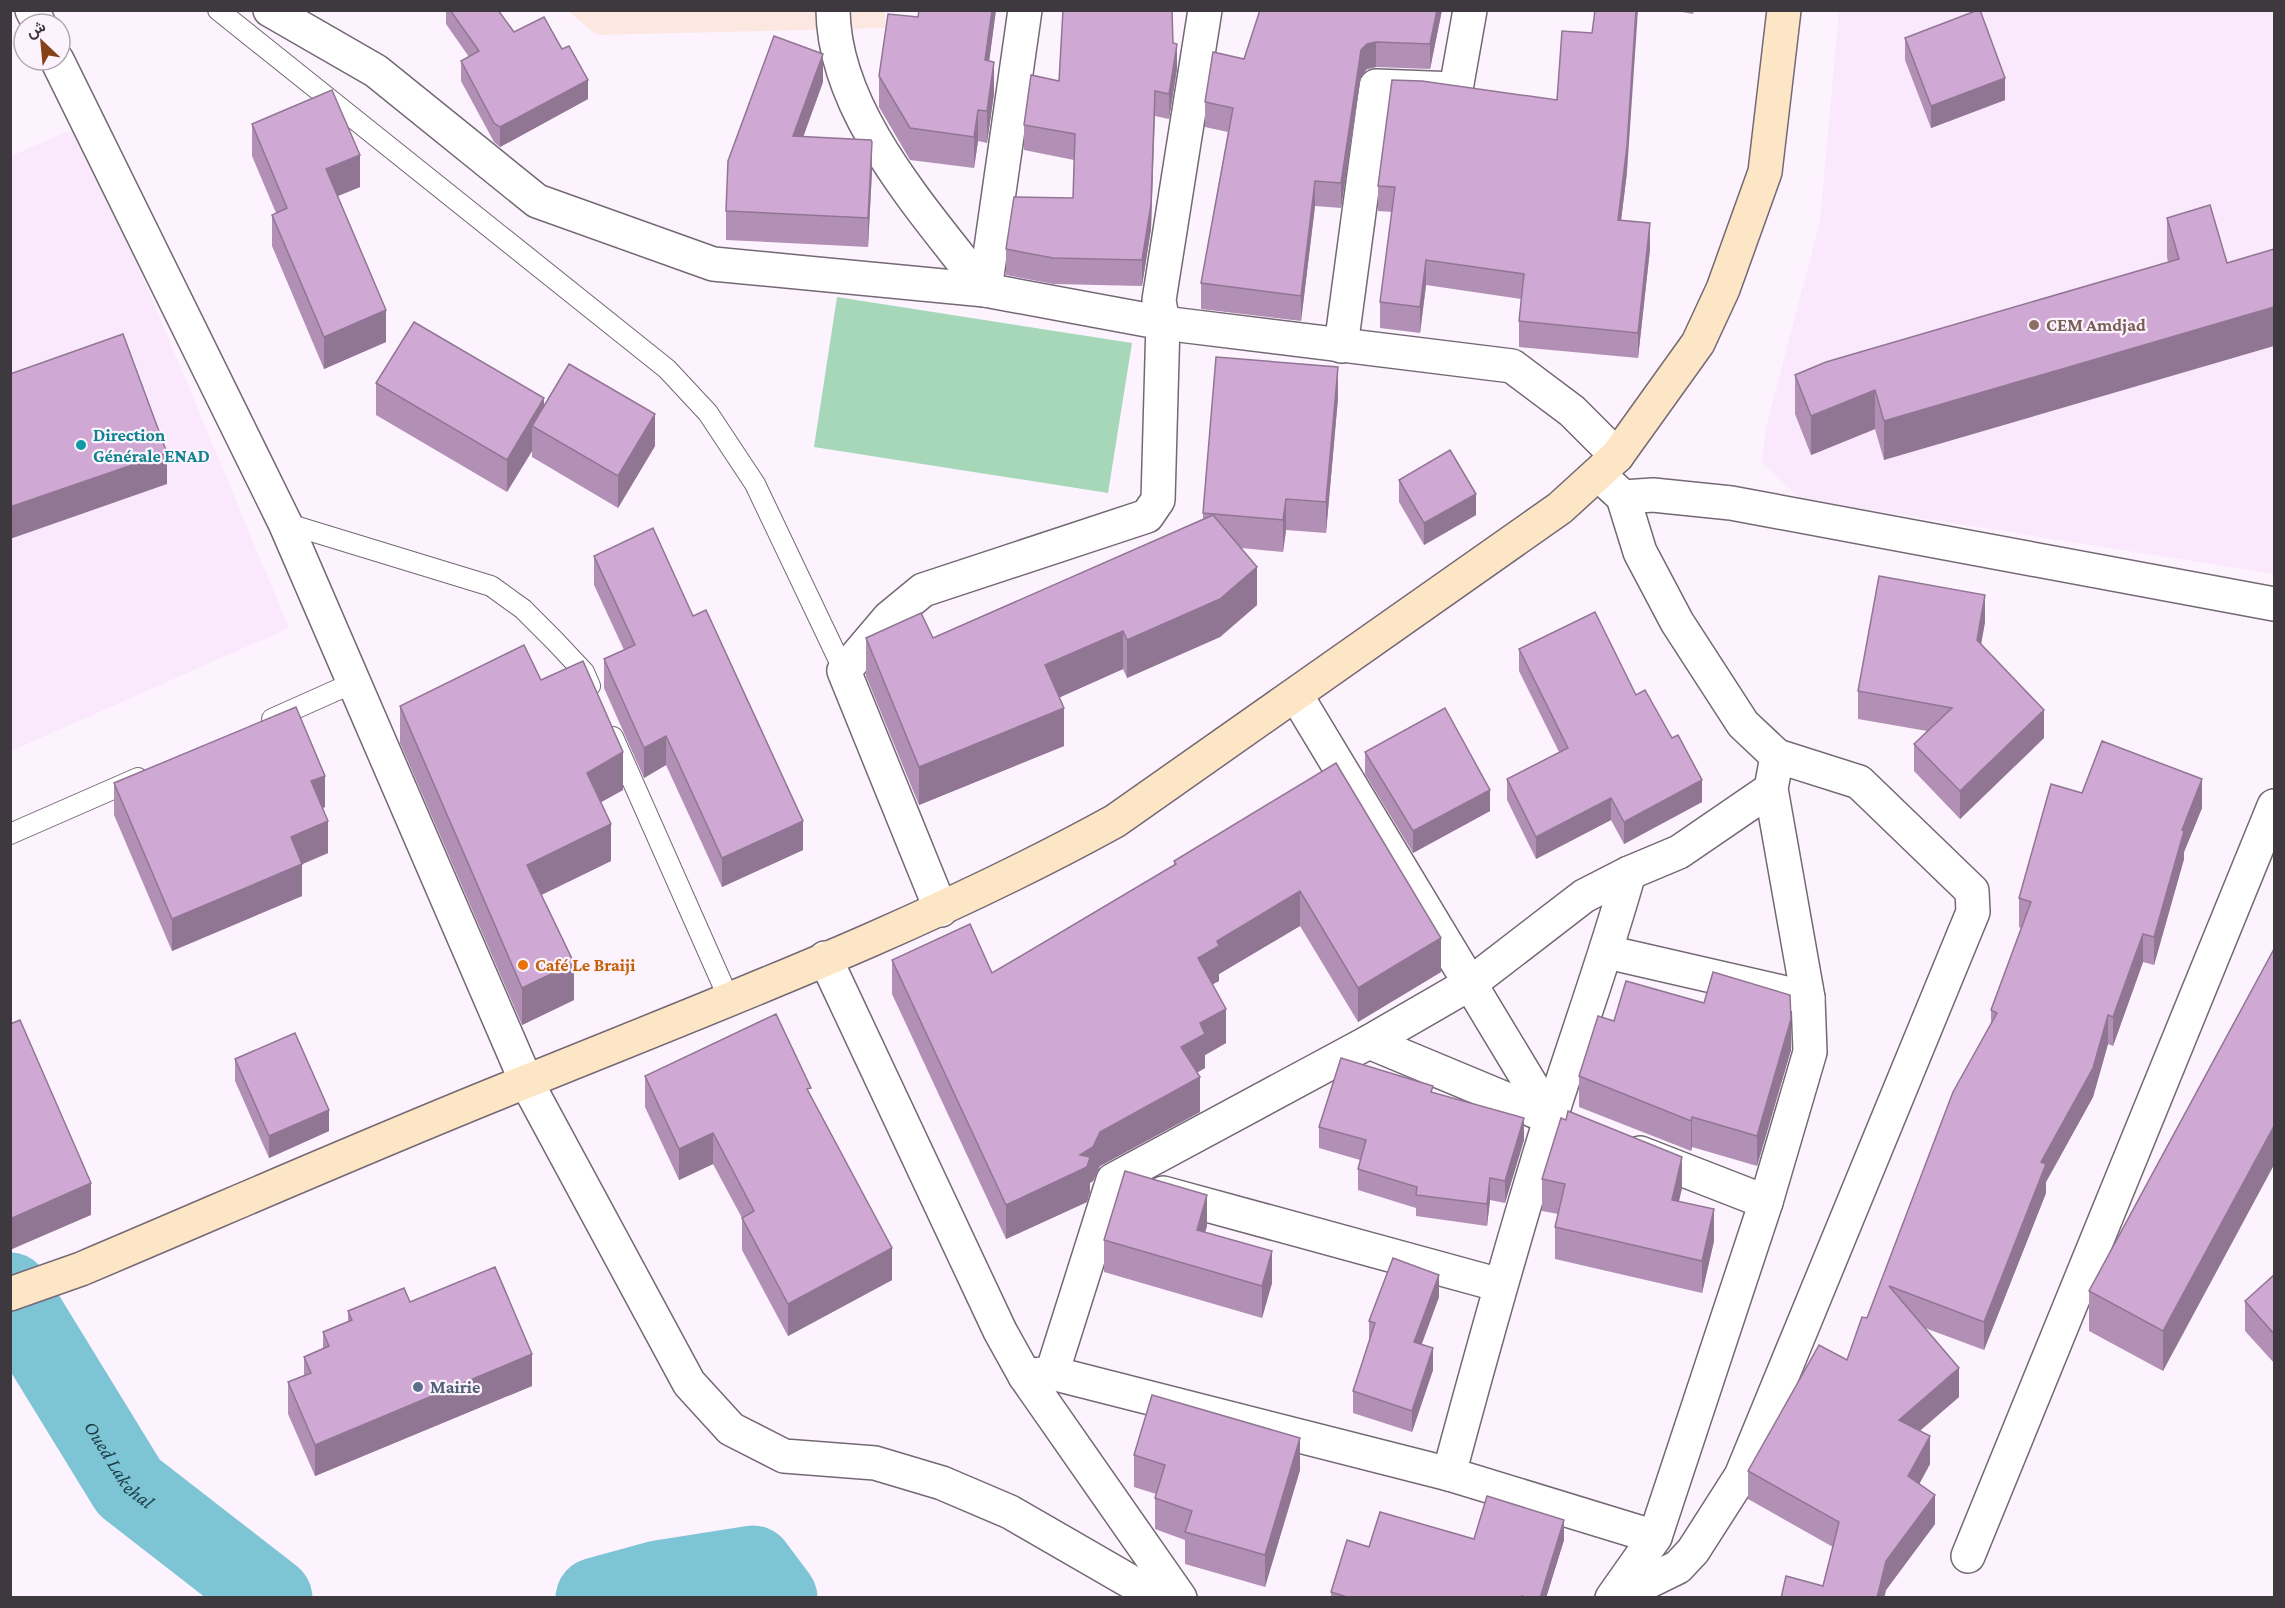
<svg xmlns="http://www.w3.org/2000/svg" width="2285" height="1608" font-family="'Crimson Pro',Vazirmatn,serif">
<rect width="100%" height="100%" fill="#fdf3fe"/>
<g fill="#fae8fc">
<path d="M1839 11H2274V574L1801 499 1762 463 1766 428 1820 221Z"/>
<path d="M80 126 289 628 11 751V156Z"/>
</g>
<path fill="#fce8e1" d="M568 11H885V28L597 35Z"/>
<path fill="#a7d7b9" d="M837 297 1132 343 1108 493 814 447Z"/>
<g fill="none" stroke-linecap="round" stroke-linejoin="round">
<g stroke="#7dc4d5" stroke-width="81">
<path id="s1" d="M10 1293 129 1487 272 1598"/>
<path d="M596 1598 658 1581 753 1566 777 1598"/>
</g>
<defs>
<g id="service">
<path d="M218 10 667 369 708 413 755 484 844 671"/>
<path d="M285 523 491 586 523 609 554 640 584 672 590 686"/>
<path d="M272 719 355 682"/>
<path d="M613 737 729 999"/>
<path d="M10 834 138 778"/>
</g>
<g id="minor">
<path d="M32 10 39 24"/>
<path d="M270 10 376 71 537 201 713 264 985 290 1163 323 1512 366 1572 411 1617 456"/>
<path d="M833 10C834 114 925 211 985 290"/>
<path d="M57 60 285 523 526 1081 689 1383 731 1429 784 1456 875 1463 942 1483 1010 1512 1159 1598"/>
<path d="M985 290 1025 10"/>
<path d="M1341 346 1376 86 1456 89 1470 10"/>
<path d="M1608 483 1623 497 1653 495 1731 503 2274 604"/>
<path d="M1296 695 1551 1118"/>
<path d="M941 910 844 671 889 618 923 590 1147 516 1158 500 1163 323 1159 300 1205 10"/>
<path d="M1607 952 1808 998"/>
<path d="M825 958 1000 1331 1025 1376 1180 1598"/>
<path d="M1369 1042 1556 1120"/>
<path d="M1640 1153 1766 1202"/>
<path d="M1163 1193 1500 1285"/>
<path d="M1052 1373 1449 1474 1655 1537"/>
<path d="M1025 1376 1052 1373 1113 1180 1369 1042 1471 983 1584 896 1629 873 1679 852 1771 789"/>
<path d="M1449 1474C1481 1355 1514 1237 1550 1120 1576 1037 1606 956 1629 873"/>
<path d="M1968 1556 2274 806"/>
<path d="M1612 1598 1655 1537 1766 1202 1810 1052 1808 998 1771 789 1777 756 1743 724 1677 622 1640 552 1623 497"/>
<path d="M1615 1598 1678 1567 1693 1551 1741 1476 1973 912 1972 891 1859 782 1777 756"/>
</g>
<path id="secondary" d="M10 1294 81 1269C230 1206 379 1140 530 1080 727 1000 928 924 1115 821L1560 508 1617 456 1698 343 1723 289 1765 172 1784 10"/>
</defs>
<use href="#service" stroke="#736874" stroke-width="22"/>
<use href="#minor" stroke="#736874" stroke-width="36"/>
<use href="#secondary" stroke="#736874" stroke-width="36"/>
<use href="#service" stroke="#fff" stroke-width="20"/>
<use href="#minor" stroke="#fff" stroke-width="33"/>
<use href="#secondary" stroke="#fce6c5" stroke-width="33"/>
</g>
<g fill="#b290b5">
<path d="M446 10H498L514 32 588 99 500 147 494 142 461 81V61L469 57 446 24Z"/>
<path d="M919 10H996L989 61 994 94 987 143 978 141 974 168 910 160 879 107V76L918 17Z"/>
<path d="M1260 10H1442L1430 69 1376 67 1367 69 1361 76 1341 208 1315 206 1301 321 1201 309V283L1228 132 1205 127V102L1244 59Z"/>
<path d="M1671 10H1694L1693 14Z"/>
<path d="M1592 33 1627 172 1621 220 1650 249 1638 358 1519 347V321L1521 299 1426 285 1420 333 1380 328V302L1392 212 1378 211V186L1557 100Z"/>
<path d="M1905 38 2005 100 1931 128 1905 60Z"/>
<path d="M1173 43 1177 69 1169 119 1155 116 1151 229 1142 286 1053 284 1006 275V249L1073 198 1074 160 1024 150V125L1059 81Z"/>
<path d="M823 82 803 137 872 171 868 247 726 240V211Z"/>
<path d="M252 124 360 187 337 196 386 342 324 369 272 246V215L276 213 252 156Z"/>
<path d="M2167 218 2227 263 1884 460 1875 429 1811 455 1795 414V375L2168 262 2167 257Z"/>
<path d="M376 383 544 405 655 446 618 508 532 457V451L507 492 376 415Z"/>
<path d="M1338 398 1326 533 1286 530 1283 552 1241 548 1257 605 1220 637 1127 678 1123 669 1060 697 1064 746 919 805 866 676V638H933L1203 520V513Z"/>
<path d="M1399 480 1476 515 1424 545 1399 502Z"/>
<path d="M594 556 693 616 803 850 722 887 666 765 644 778 604 688V659L624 650 594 585Z"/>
<path d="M1985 622 1981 644 2044 738 1960 819 1914 771V744L1927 731 1858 719V691Z"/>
<path d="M1519 649 1636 695 1702 802 1624 844 1611 820 1536 859 1507 800V779L1559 752 1519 671Z"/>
<path d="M541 680 623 790 601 802 611 861 541 895 574 1000 522 1025 400 743V706Z"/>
<path d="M1365 752 1490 811 1413 853 1365 774Z"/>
<path d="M1336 763 1441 972 1358 1022 1300 926 1219 974V981L1213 984 1226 1043 1205 1055V1068L1197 1073 1200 1112 1100 1166 1093 1181 1090 1183V1192L1087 1202 1006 1239 892 994V960L992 973 1174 865V861Z"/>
<path d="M114 783 325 807 323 808 328 853 302 864V896L172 951 114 815Z"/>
<path d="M2082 793 2202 808 2184 852V859L2154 965 2143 962 2113 1046 2108 1044 2093 1097 2046 1182V1193L1984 1350 1925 1328 1959 1397 1920 1431 1930 1464 1919 1484 1935 1524 1886 1590 1884 1598H1781L1823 1586 1833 1547 1748 1499V1471L1847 1360 1867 1318 1991 1023V1010L2021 928 2019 927V898Z"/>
<path d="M2274 949 2163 1371 2089 1331V1291Z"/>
<path d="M1614 1021 1791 1050 1757 1166 1692 1147 1691 1151 1579 1107V1076Z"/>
<path d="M235 1059 329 1131 269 1158 235 1081Z"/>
<path d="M645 1076 811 1096 892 1280 788 1336 742 1250V1218L713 1164 679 1180 645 1107Z"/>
<path d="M1433 1092 1524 1140 1505 1203 1490 1200 1487 1226 1416 1216V1208L1358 1190V1169L1360 1160 1319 1148V1127Z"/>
<path d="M1542 1179 1682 1188 1679 1201 1714 1241 1702 1293 1555 1259V1227L1558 1214 1542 1211Z"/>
<path d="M1207 1226 1205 1232 1272 1283 1262 1318 1104 1272V1240Z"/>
<path d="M2274 1275V1363L2245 1331V1301Z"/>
<path d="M1439 1297 1422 1344 1433 1370 1412 1432 1353 1413V1391L1369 1341V1321Z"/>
<path d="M410 1302 532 1386 315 1476 288 1414V1382L304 1376V1357L323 1348V1332L348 1321V1311Z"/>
<path d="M1134 1455 1300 1470 1265 1587 1185 1564V1540L1155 1529V1498L1156 1494 1134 1487Z"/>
<path d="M1474 1539 1564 1540 1546 1598H1331V1592L1369 1547Z"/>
</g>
<g fill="#917694">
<path d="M992 10H996L985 92V60Z"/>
<path d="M1437 10H1442L1430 69V44Z"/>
<path d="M1636 10H1638L1627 172 1618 245V220Z"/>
<path d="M1376 42V67L1367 69 1361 76 1341 208V183L1361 50 1367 44Z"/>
<path d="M1177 44V69L1169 119V94Z"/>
<path d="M823 54V82L793 165V136Z"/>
<path d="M994 62V94L987 143V111Z"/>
<path d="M2005 78V100L1931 128V106Z"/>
<path d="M588 80V99L500 147V127Z"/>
<path d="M1155 91 1151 229 1142 286V260Z"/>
<path d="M978 110V141L974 168V137Z"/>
<path d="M872 142V171L868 247V218Z"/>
<path d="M360 155V187L326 201V169Z"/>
<path d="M1315 181V206L1301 321V296Z"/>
<path d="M1650 223V249L1638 358V333Z"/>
<path d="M1426 260V285L1420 333V307Z"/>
<path d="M2274 307V346L1884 460V421Z"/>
<path d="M386 310V342L324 369V337Z"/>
<path d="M1338 367V398L1326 533V502Z"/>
<path d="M1875 390V429L1811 455V416Z"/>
<path d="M544 398V429L532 426V451L507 492V460Z"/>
<path d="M655 414V446L618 508V476Z"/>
<path d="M167 453V484L10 539V507Z"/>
<path d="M1476 494V515L1424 545V523Z"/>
<path d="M1286 499V530L1283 552V520Z"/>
<path d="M1257 567V605L1220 637 1127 678V640Z"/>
<path d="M1985 595V622L1977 667V640Z"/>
<path d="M1123 631V669L1045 704V665Z"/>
<path d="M1064 708V746L919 805V767Z"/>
<path d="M2044 710V738L1960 819V791Z"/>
<path d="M666 736V765L644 778V748Z"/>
<path d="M623 752V790L587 810V773Z"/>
<path d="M325 776V807L311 813V781Z"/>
<path d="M2202 779V808L2184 852V859L2154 965V937L2182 830Z"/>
<path d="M1702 780V802L1624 844V822Z"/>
<path d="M1490 790V811L1413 853V831Z"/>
<path d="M1611 798V820L1536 859V837Z"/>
<path d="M328 821V853L291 869V837Z"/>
<path d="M803 821V850L722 887V858Z"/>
<path d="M611 824V861L527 902V865Z"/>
<path d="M302 864V896L172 951V919Z"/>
<path d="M1300 891V926L1219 974V981L1198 992V958L1217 941Z"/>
<path d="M2143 934V962L2113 1046V1017Z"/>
<path d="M1441 938V972L1358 1022V988Z"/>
<path d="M574 963V1000L522 1025V988Z"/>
<path d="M1226 1009V1043L1205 1055V1068L1181 1081V1047L1200 1023Z"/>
<path d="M2108 1015V1044L2093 1097 2046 1182V1193L1984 1350V1322L2041 1162Z"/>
<path d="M1791 1019V1050L1757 1166V1136Z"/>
<path d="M1200 1077V1112L1100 1166 1093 1181 1090 1183V1192L1087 1202 1006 1239V1205L1080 1155 1100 1132Z"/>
<path d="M329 1110V1131L269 1158V1136Z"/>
<path d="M1692 1117V1147L1691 1151V1121Z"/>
<path d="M1524 1118V1140L1505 1203V1181Z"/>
<path d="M2274 1126V1165L2163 1371V1331Z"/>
<path d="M713 1133V1164L679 1180V1149Z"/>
<path d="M1682 1157V1188L1672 1231V1200Z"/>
<path d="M1490 1178V1200L1487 1226V1204Z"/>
<path d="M91 1183V1215L10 1250V1219Z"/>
<path d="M1207 1195V1226L1197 1261V1230Z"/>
<path d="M1714 1209V1241L1702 1293V1261Z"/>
<path d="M892 1248V1280L788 1336V1304Z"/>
<path d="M1272 1251V1283L1262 1318V1286Z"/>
<path d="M1439 1275V1297L1414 1364V1342Z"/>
<path d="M1433 1348V1370L1412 1432V1411Z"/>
<path d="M532 1354V1386L315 1476V1445Z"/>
<path d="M1959 1368V1397L1899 1448V1420Z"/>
<path d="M1930 1436V1464L1908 1505V1476Z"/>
<path d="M1300 1438V1470L1265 1587V1555Z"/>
<path d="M1935 1495V1524L1886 1590 1884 1598H1877L1886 1561Z"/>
<path d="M1564 1520V1540L1546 1598H1540Z"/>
</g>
<g fill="#cfa8d3" stroke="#917694" stroke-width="1.5">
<path d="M450 10H498L514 32 544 17 562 49 569 46 588 80 500 127 494 123 461 61 479 51Z"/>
<path d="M919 10H992L985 60 994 62 987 111 978 110 974 137 910 128 879 76 888 14 918 17Z"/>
<path d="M1063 10H1172L1173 43 1177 44 1169 94 1155 91 1151 204 1142 260 1053 258 1006 249 1014 197 1073 198 1075 134 1024 125 1031 75 1059 81Z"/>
<path d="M1260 10H1437L1430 44 1376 42 1367 44 1361 50 1341 183 1315 181 1301 296 1201 283 1233 108 1205 102 1213 52 1244 59Z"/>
<path d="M1595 10H1636L1627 146 1618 220 1650 223 1638 333 1519 321 1524 274 1426 260 1420 307 1380 302 1395 187 1378 186 1392 80 1422 81 1557 100 1562 31 1592 33Z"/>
<path d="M1978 10H1980L2005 78 1931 106 1905 38Z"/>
<path d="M774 36 823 54 793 136 871 140 872 142 868 218 726 211 728 161Z"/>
<path d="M332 90 360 155 326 169 386 310 324 337 272 215 287 208 252 124Z"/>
<path d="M2210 205 2227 263 2274 249V307L1884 421 1875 390 1811 416 1795 375 1826 362 2179 259 2167 218Z"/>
<path d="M414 322 544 398 507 460 376 383Z"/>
<path d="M123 334 167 453 10 507V374Z"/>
<path d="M1216 357 1338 367 1326 502 1286 499 1283 520 1203 513Z"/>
<path d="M569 364 655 414 618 476 532 426Z"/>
<path d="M1450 450 1476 494 1424 523 1399 480Z"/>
<path d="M1213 515 1257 567 1220 599 1127 640 1123 631 1045 665 1064 708 919 767 866 638 921 613 933 638Z"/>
<path d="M653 528 693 616 706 610 803 821 722 858 666 736 644 748 604 659 635 645 594 556Z"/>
<path d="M1879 576 1985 595 1977 640 2044 710 1960 791 1914 744 1952 708 1858 691Z"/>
<path d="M1595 612 1636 695 1645 690 1672 738 1678 735 1702 780 1624 822 1611 798 1536 837 1507 779 1568 748 1519 649Z"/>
<path d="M524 645 541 680 583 661 623 752 587 773 611 824 527 865 574 963 522 988 400 706Z"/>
<path d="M296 707 325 776 311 781 328 821 291 837 302 864 172 919 114 783Z"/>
<path d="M1445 708 1490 790 1413 831 1365 752Z"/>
<path d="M2102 741 2202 779 2182 830 2184 831 2154 937 2143 934 2113 1017 2108 1015 2093 1068 2041 1162 2046 1164 1984 1322 1889 1286 1959 1368 1899 1420 1930 1436 1908 1476 1935 1495 1886 1561 1877 1598H1781L1786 1576 1823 1586 1839 1522 1748 1471 1819 1345 1847 1360 1862 1317 1867 1318 1953 1092 1997 1013 1991 1010 2031 902 2019 898 2051 784 2082 793Z"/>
<path d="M1336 763 1441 938 1358 988 1300 891 1217 941 1219 946 1198 958 1226 1009 1200 1023 1205 1034 1181 1047 1200 1077 1100 1132 1093 1147 1080 1155 1090 1157 1087 1167 1006 1205 892 960 970 924 992 973 1176 864 1174 861Z"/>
<path d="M2274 949V1126L2163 1331 2089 1291Z"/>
<path d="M1713 972 1790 995 1791 1019 1757 1136 1692 1117 1691 1121 1579 1076 1598 1016 1614 1021 1626 981 1704 1003Z"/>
<path d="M776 1014 811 1088 807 1089 892 1248 788 1304 742 1218 754 1211 713 1133 679 1149 645 1076Z"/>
<path d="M20 1020 91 1183 10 1219V1024Z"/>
<path d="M295 1033 329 1110 269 1136 235 1059Z"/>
<path d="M1341 1058 1433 1086 1431 1092 1524 1118 1505 1181 1490 1178 1487 1204 1416 1195 1417 1187 1358 1169 1366 1140 1319 1127Z"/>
<path d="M1568 1111 1682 1157 1672 1200 1714 1209 1702 1261 1555 1227 1565 1184 1542 1179 1561 1118 1566 1120Z"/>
<path d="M1125 1171 1207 1195 1197 1230 1272 1251 1262 1286 1104 1240Z"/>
<path d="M1393 1258 1439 1275 1414 1342 1433 1348 1412 1411 1353 1391 1375 1323 1369 1321Z"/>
<path d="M495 1267 532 1354 315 1445 288 1382 311 1373 304 1357 329 1346 323 1332 352 1320 348 1311 404 1288 410 1302Z"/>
<path d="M2274 1275V1334L2245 1301Z"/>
<path d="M1152 1395 1300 1438 1265 1555 1185 1532 1192 1511 1155 1498 1165 1465 1134 1455Z"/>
<path d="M1487 1496 1564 1520 1540 1598H1528L1522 1596V1598H1350L1331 1592 1347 1540 1369 1547 1380 1512 1474 1539Z"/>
</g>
<circle fill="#8d6e63" stroke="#fdf3fe" stroke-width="2" cx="2034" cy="325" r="6"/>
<circle fill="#0f9aa8" stroke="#fdf3fe" stroke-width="2" cx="81" cy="445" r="6"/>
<circle fill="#e8710a" stroke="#fdf3fe" stroke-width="2" cx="523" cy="965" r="6"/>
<circle fill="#5c6f8a" stroke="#fdf3fe" stroke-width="2" cx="418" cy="1387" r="6"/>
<g text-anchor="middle" stroke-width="4.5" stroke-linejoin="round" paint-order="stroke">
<g font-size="18" font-weight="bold" fill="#785e54" stroke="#fdf3fe" text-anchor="start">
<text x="2046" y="331">CEM Amdjad</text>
</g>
<g font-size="18" font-weight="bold" fill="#0d838f" stroke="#fdf3fe" text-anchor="start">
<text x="93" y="441">Direction<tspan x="93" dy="21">Générale ENAD</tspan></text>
</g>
<g font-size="18" font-weight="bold" fill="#c56008" stroke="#fdf3fe" text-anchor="start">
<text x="535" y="971">Café Le Braiji</text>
</g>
<g font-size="18" font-weight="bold" fill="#4e5e75" stroke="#fdf3fe" text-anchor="start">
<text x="430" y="1393">Mairie</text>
</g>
<g font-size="20" font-style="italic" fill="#1c3e46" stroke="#fdf3fe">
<text dy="7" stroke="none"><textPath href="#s1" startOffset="204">Oued Lakehal</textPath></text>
</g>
</g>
<rect width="2285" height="1608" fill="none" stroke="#3e393e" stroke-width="24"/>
<g transform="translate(42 42) rotate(334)"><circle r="28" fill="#fdf3fe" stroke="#b1a9b1" stroke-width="1.5"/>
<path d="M0-4.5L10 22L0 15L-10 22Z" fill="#86411a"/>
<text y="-9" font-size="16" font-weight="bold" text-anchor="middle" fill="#3e393e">ش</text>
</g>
</svg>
